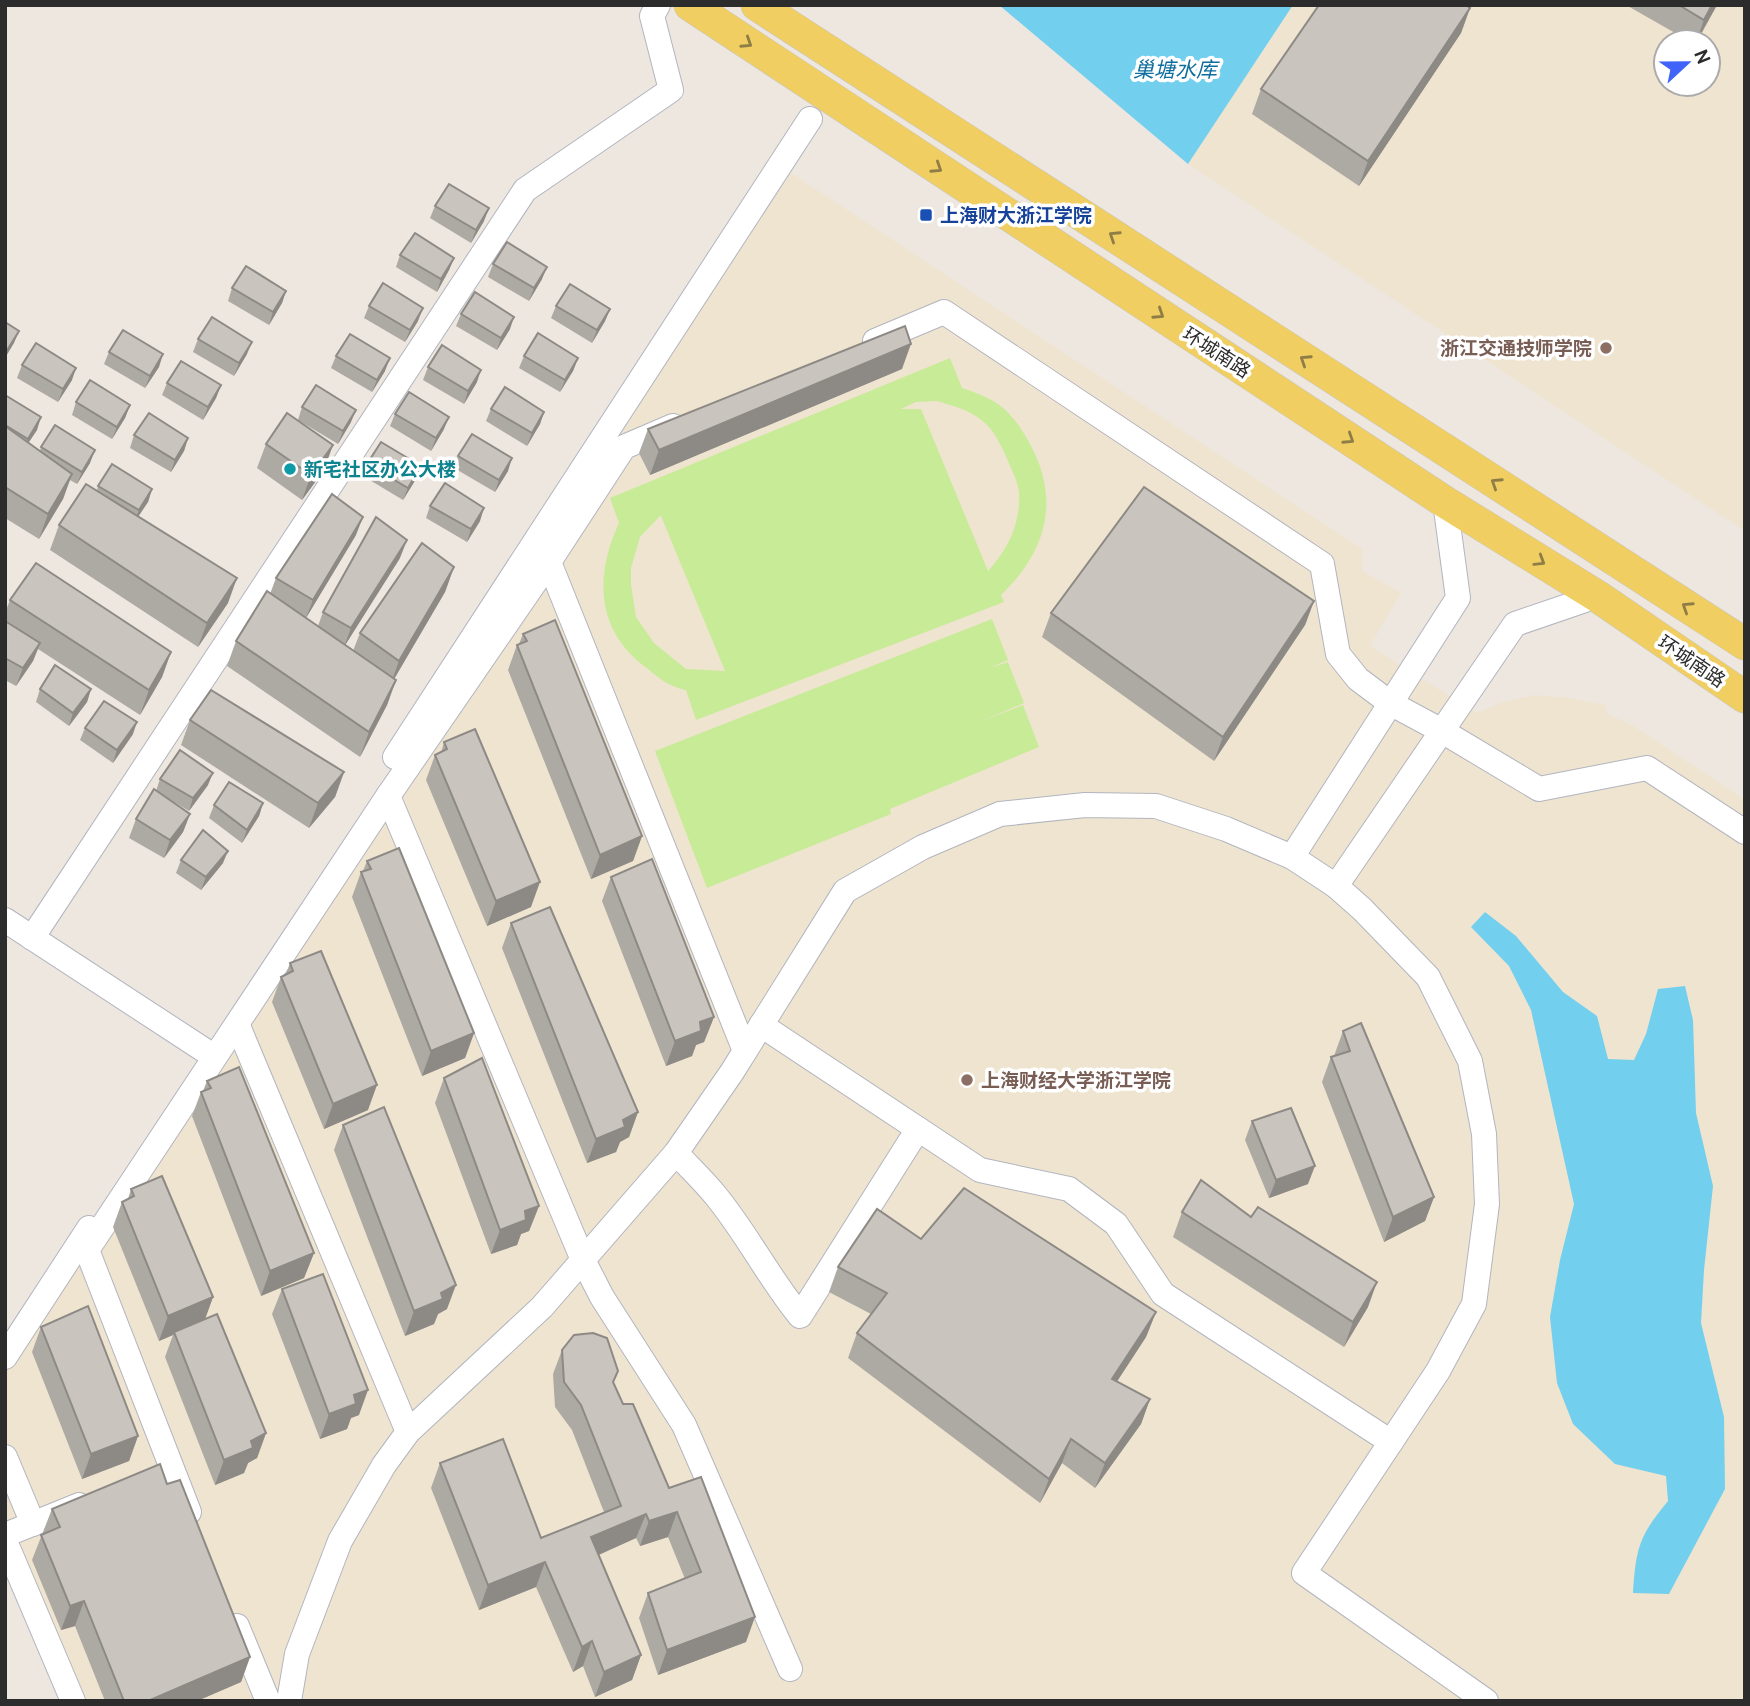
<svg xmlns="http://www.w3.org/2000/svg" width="1750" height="1706" font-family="Cabin,'Noto Sans SC',sans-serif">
<rect width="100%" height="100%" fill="#eee7df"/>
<g fill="#efe4cf" fill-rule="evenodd">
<path d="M1293 5H1745V531L1188 164ZM1666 42H1708V84H1666Z"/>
<path d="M791 173 1362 549V571L1401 593 1370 646 1476 713 1501 703 1534 695 1570 698 1605 705 1607 714 1632 725 1745 800V1701H64L5 1559V1360L565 509Z"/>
</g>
<g fill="#c8eb98" fill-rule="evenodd">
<path d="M950 358 962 388C999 400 1011 410 1030 444 1061 501 1046 552 1001 595L1004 602 696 720 686 690C670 687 660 679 648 669 596 632 594 577 619 523L610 498ZM937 401C954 406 973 411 986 424 996 433 1003 450 1008 461 1012 471 1018 482 1019 492 1021 523 1008 549 988 571L921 409H901L916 402ZM660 516H661L725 671 686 669 654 643 636 617 631 585V568L640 537Z"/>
<path d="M992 619 1008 660 990 668 1008 662 1024 703 982 721 1023 705 1039 747 890 809 891 814 707 888 655 751Z"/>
</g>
<g fill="#73cfee">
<path d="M999 5H1293L1188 164Z"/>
<path d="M1485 912 1516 936 1563 992 1597 1016 1608 1059 1634 1060 1646 1034 1658 989 1685 986 1693 1020 1696 1113 1713 1186 1704 1270 1701 1323 1724 1417 1725 1489 1669 1594 1633 1593C1636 1548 1639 1536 1668 1501L1666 1476 1615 1464 1573 1424 1557 1383 1550 1317 1560 1260 1574 1204 1531 1010 1509 966 1471 927Z"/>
</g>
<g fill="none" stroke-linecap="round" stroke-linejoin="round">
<defs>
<g id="minor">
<path d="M875 341 944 312 1322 564 1338 654 1358 679 1390 703 1442 731 1539 789 1647 768 1745 832"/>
<path d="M549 562 745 1051"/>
<path d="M395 757 810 119"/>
<path d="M388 796 583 1260 602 1297 684 1425 790 1669"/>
<path d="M1292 857 1458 598 1445 502"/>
<path d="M1336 886 1515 624 1597 596"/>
<path d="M5 920 204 1050"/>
<path d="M32 938 525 190 671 90 652 16 658 5"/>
<path d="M761 1025 980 1170 1069 1189 1116 1224 1163 1294 1391 1442"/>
<path d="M238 1026 408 1432"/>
<path d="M676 1153C689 1167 704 1181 716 1196 747 1234 769 1278 800 1316L918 1129"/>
<path d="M5 1357 89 1228"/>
<path d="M5 1457 33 1524"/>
<path d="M189 1512 87 1250 388 796 549 562 624 447 673 426"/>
<path d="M5 1535 79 1505"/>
<path d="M5 1541 73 1701"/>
<path d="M237 1626 268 1701"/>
<path d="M289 1701 297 1654 340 1541 384 1465 408 1432 542 1307 676 1153 732 1072 845 891 923 847 1000 814 1085 805 1156 806 1226 829 1292 857 1336 886 1362 909 1428 977 1470 1061 1484 1134 1487 1204 1474 1304 1438 1371 1304 1573 1486 1701"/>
</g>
<g id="major">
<path d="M690 5 1445 502 1597 596 1745 697"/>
<path d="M757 5 1745 644"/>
</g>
</defs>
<use href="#minor" stroke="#b2b5bf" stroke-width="26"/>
<use href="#major" stroke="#c8c8c8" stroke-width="33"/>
<use href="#minor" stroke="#fff" stroke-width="24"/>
<use href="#major" stroke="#f0ce61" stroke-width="32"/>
</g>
<g fill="#ada9a3">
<path d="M1626 5H1717L1697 42H1691Z"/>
<path d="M1470 8 1461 33 1359 186 1252 114 1261 89Z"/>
<path d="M435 206 484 221 471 243 430 218Z"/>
<path d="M400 255 454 258 449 270 437 292 396 267Z"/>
<path d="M493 264 542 279 529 301 488 277Z"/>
<path d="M232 288 286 291 282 303 269 325 228 301Z"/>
<path d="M369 306 418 321 405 342 364 318Z"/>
<path d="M556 306 610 309 605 321 592 343 551 318Z"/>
<path d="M461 314 510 329 497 350 456 326Z"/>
<path d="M198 339 247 354 234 376 193 352Z"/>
<path d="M109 352 159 367 145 388 104 364Z"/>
<path d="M336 356 385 371 372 392 331 368Z"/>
<path d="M524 356 578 358 573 371 560 392 519 368Z"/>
<path d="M22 365 72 380 58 402 17 378Z"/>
<path d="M428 367 477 382 464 404 423 380Z"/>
<path d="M902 369 650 475 639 453 648 429Z"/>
<path d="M167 383 221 385 216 398 203 420 162 395Z"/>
<path d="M5 395 37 430 28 443 40 451 41 447 90 463 77 484 70 480 63 499 39 539 5 518Z"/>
<path d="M76 402 130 405 125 418 112 439 72 415Z"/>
<path d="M302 407 351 422 338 444 298 420Z"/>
<path d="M491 409 544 412 540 424 527 446 486 421Z"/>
<path d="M395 414 444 429 431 451 390 426Z"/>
<path d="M134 435 188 438 184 451 171 472 130 448Z"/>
<path d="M266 444 324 470 302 500 257 468Z"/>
<path d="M458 456 508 471 495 492 454 468Z"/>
<path d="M367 464 421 466 416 479 403 500 363 476Z"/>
<path d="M98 486 152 489 148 502 138 516 228 603 198 647 50 550 59 525 97 490Z"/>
<path d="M430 506 480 521 467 542 426 518Z"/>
<path d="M356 535 306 618 318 626 323 612 400 558 345 645 353 651 360 633 454 567 445 592 394 679 396 680 387 705 360 757 227 666 236 641 270 594 276 578Z"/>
<path d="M10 600 171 652 162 677 140 715 38 649 33 661 16 686 5 680V613Z"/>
<path d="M1314 601 1305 625 1214 761 1042 637 1051 613Z"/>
<path d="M523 634 642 836 633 861 591 879 508 670 517 645 519 644Z"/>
<path d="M40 689H91L87 702 69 726 36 702Z"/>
<path d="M190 720 344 772 335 797 309 828 181 745Z"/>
<path d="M85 728 133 734 113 763 80 740Z"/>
<path d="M444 742 531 907 487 926 426 780 435 755 441 753Z"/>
<path d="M160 779 208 785 189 811 166 797 190 814 183 832 164 858 129 838 136 819 156 791Z"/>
<path d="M263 803 259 816 242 843 209 818 214 805Z"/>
<path d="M181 860 223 863 201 890 176 873Z"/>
<path d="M367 861 474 1033 465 1058 422 1076 352 897 361 872 363 871Z"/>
<path d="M611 877 714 1017 704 1042 696 1045 692 1056 666 1066 602 901Z"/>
<path d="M511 923 638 1112 629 1137 620 1142 616 1152 587 1163 502 948Z"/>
<path d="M290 963 368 1110 324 1129 272 1002 281 977 286 974Z"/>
<path d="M1343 1031 1434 1197 1425 1221 1384 1242 1322 1082 1331 1057 1334 1056Z"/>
<path d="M444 1078 539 1206 529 1231 521 1234 517 1245 491 1254 435 1103Z"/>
<path d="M207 1081 314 1253 304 1278 261 1296 192 1116 201 1092 203 1091Z"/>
<path d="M1252 1121 1308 1184 1269 1198 1245 1140Z"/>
<path d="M343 1125 447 1309 438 1314 434 1324 405 1336 334 1150Z"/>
<path d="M131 1189 213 1297 205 1319 266 1433 257 1458 248 1463 244 1473 215 1485 165 1357 173 1335 159 1341 113 1227 122 1202 128 1199Z"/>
<path d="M1182 1212 1251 1217 1368 1307 1344 1347 1173 1237Z"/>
<path d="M921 1239 1156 1312 1146 1337 1117 1381 1150 1399 1141 1424 1095 1488 1062 1463 1040 1503 848 1358 857 1333 871 1314 829 1292 838 1267Z"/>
<path d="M282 1289 359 1415 351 1418 347 1429 320 1439 272 1314Z"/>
<path d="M41 1327 138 1436 129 1461 82 1479 32 1352Z"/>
<path d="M562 1350 618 1371 613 1383 623 1404 669 1488 746 1642 658 1675 639 1618 648 1593 685 1579 668 1537 640 1546 636 1538 599 1555 641 1655 632 1680 595 1697 583 1666 573 1672 536 1587 479 1610 431 1488 440 1463 541 1538 604 1512 572 1430 555 1407 553 1374Z"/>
<path d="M167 1484 250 1657 241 1682 197 1701H105L75 1626 61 1630 32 1560 52 1509Z"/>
</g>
<g fill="#8d8985">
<path d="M1712 5H1717L1696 42 1704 20Z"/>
<path d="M1470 8 1461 33 1359 186 1368 161Z"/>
<path d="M489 208 484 221 471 243 476 230Z"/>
<path d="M454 258 449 270 437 292 441 279Z"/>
<path d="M547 267 542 279 529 301 534 288Z"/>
<path d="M286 291 282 303 269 325 273 312Z"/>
<path d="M423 308 418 321 405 342 410 330Z"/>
<path d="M610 309 605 321 592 343 597 330Z"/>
<path d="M514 317 510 329 497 350 501 338Z"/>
<path d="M19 331 14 343 5 358 6 352Z"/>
<path d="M252 342 247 354 234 376 239 363Z"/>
<path d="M911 344 902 369 650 475 659 450Z"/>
<path d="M163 354 159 367 145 388 150 376Z"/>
<path d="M390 358 385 371 372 392 377 380Z"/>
<path d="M578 358 573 371 560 392 565 380Z"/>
<path d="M76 368 72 380 58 402 63 389Z"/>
<path d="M481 370 477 382 464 404 468 391Z"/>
<path d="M221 385 216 398 203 420 208 407Z"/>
<path d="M130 405 125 418 112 439 117 427Z"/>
<path d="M356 410 351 422 338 444 343 431Z"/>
<path d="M544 412 540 424 527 446 532 433Z"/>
<path d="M41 417 37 430 23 451 28 439Z"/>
<path d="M449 417 444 429 431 451 436 438Z"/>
<path d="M188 438 184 451 171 472 175 460Z"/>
<path d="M333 445 324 470 302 500 311 475Z"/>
<path d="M95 450 90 463 77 484 82 472Z"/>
<path d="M512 458 508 471 495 492 499 480Z"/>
<path d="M421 466 416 479 403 500 408 488Z"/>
<path d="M72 474 63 499 39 539 48 514Z"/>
<path d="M152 489 148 502 134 523 139 510Z"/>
<path d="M484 508 480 521 467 542 471 529Z"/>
<path d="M363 517 356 535 306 618 313 600Z"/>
<path d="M407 540 400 558 344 647 351 628Z"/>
<path d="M454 567 445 592 390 686 399 661Z"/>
<path d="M237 578 228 603 198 647 207 623Z"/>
<path d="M1314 601 1305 625 1214 761 1223 737Z"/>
<path d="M40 643 33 661 16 686 23 668Z"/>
<path d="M171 652 162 677 140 715 149 690Z"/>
<path d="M396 680 387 705 360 757 369 732Z"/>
<path d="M91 689 87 702 69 726 73 713Z"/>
<path d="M137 722 133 734 113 763 117 750Z"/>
<path d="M344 772 335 797 309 828 318 803Z"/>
<path d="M213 773 208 785 189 811 193 798Z"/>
<path d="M263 803 259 816 242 843 247 830Z"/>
<path d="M190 814 183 832 164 858 170 840Z"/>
<path d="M642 836 633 861 591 879 600 855Z"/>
<path d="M228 851 223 863 201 890 206 877Z"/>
<path d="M540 882 531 907 487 926 496 901Z"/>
<path d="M714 1017 704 1042 696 1045 692 1056 666 1066 675 1041 700 1022Z"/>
<path d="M474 1033 465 1058 422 1076 431 1051Z"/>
<path d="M377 1085 368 1110 324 1129 333 1104Z"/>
<path d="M638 1112 629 1137 620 1142 616 1152 587 1163 596 1139 623 1120Z"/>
<path d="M1315 1166 1308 1184 1269 1198 1276 1180Z"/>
<path d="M1434 1197 1425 1221 1384 1242 1393 1217Z"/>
<path d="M539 1206 529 1231 521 1234 517 1245 491 1254 500 1230 525 1211Z"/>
<path d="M314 1253 304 1278 261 1296 270 1271Z"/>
<path d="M1377 1282 1368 1307 1344 1347 1353 1322Z"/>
<path d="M456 1285 447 1309 438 1314 434 1324 405 1336 414 1311 441 1293Z"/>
<path d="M213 1297 204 1322 174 1332 173 1335 159 1341 168 1316Z"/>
<path d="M1156 1312 1146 1337 1103 1403 1112 1379Z"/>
<path d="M368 1390 359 1415 351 1418 347 1429 320 1439 329 1414 354 1395Z"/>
<path d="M1150 1399 1141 1424 1095 1488 1105 1463Z"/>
<path d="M266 1433 257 1458 248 1463 244 1473 215 1485 224 1460 251 1441Z"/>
<path d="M138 1436 129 1461 82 1479 91 1454Z"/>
<path d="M1071 1439 1062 1463 1040 1503 1049 1479Z"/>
<path d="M677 1512 668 1537 640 1546 649 1521Z"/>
<path d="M646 1514 636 1538 582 1562 591 1537Z"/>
<path d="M545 1562 536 1587 479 1610 488 1585Z"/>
<path d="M84 1601 75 1626 61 1630 70 1606Z"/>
<path d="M755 1617 746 1642 658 1675 667 1650Z"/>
<path d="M592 1641 583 1666 573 1672 582 1647Z"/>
<path d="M641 1655 632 1680 595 1697 604 1672Z"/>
<path d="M250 1657 241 1682 197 1701H148Z"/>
</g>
<g fill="#c9c4be" stroke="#8d8985" stroke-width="2">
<path d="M1319 5H1466L1470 8 1368 161 1261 89Z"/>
<path d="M1679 5H1712L1704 20Z"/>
<path d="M449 184 489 208 476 230 435 206Z"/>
<path d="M415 233 454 258 441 279 400 255Z"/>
<path d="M507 242 547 267 534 288 493 264Z"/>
<path d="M246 266 286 291 273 312 232 288Z"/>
<path d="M383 283 423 308 410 330 369 306Z"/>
<path d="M570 284 610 309 597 330 556 306Z"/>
<path d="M475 292 514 317 501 338 461 314Z"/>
<path d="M212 317 252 342 239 363 198 339Z"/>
<path d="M5 322 19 331 6 352H5Z"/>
<path d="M905 326 911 344 659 450 648 429Z"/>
<path d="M123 330 163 354 150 376 109 352Z"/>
<path d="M538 333 578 358 565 380 524 356Z"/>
<path d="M350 334 390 358 377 380 336 356Z"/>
<path d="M36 343 76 368 63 389 22 365Z"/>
<path d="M442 345 481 370 468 391 428 367Z"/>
<path d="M181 361 221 385 208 407 167 383Z"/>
<path d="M90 380 130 405 117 427 76 402Z"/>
<path d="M316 385 356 410 343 431 302 407Z"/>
<path d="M505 387 544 412 532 433 491 409Z"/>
<path d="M409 392 449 417 436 438 395 414Z"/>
<path d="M5 395 41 417 28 439 5 425Z"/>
<path d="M149 413 188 438 175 460 134 435Z"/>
<path d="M287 413 333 445 311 475 266 444Z"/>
<path d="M55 425 95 450 82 472 41 447Z"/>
<path d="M5 426 72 474 48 514 5 487Z"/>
<path d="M472 434 512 458 499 480 458 456Z"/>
<path d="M381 442 421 466 408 488 367 464Z"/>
<path d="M112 464 152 489 139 510 98 486Z"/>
<path d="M445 483 484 508 471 529 430 506Z"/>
<path d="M86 484 237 578 207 623 59 525Z"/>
<path d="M1144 487 1314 601 1223 737 1051 613Z"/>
<path d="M332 494 363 517 313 600 276 578Z"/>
<path d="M376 517 407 540 351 628 323 612Z"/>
<path d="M422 543 454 567 399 661 360 633Z"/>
<path d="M36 563 171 652 149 690 10 600Z"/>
<path d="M267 591 396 680 369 732 236 641Z"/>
<path d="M555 620 642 836 600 855 517 645 527 641 523 634Z"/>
<path d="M5 621 40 643 23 668 5 658Z"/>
<path d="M55 665 91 689 73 713 40 689Z"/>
<path d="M211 690 344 772 318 803 190 720Z"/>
<path d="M104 701 137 722 117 750 85 728Z"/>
<path d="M475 729 540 882 496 901 435 755 447 749 444 742Z"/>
<path d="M180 750 213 773 193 798 160 779Z"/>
<path d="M229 782 263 803 247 830 214 805Z"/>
<path d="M154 789 190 814 170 840 136 819Z"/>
<path d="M203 830 228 851 206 877 181 860Z"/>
<path d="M399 848 474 1033 431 1051 361 872 371 869 367 861Z"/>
<path d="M652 859 714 1017 700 1022 701 1031 675 1041 611 877Z"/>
<path d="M550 907 638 1112 623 1120 625 1127 596 1139 511 923Z"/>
<path d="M321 951 377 1085 333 1104 281 977 293 971 290 963Z"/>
<path d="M1361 1023 1434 1197 1393 1217 1331 1057 1350 1051 1343 1031Z"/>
<path d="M482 1058 539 1206 525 1211 526 1220 500 1230 444 1078Z"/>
<path d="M239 1067 314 1253 270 1271 201 1092 211 1088 207 1081Z"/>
<path d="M384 1107 456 1285 441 1293 443 1299 414 1311 343 1125Z"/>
<path d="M1291 1108 1315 1166 1276 1180 1252 1121Z"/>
<path d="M162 1176 213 1297 168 1316 122 1202 134 1196 131 1189Z"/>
<path d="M1201 1180 1251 1217 1258 1207 1377 1282 1353 1322 1182 1212Z"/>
<path d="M964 1188 1156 1312 1112 1379 1150 1399 1105 1463 1071 1439 1049 1479 857 1333 887 1293 838 1267 877 1209 921 1239Z"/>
<path d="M323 1274 368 1390 354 1395 356 1404 329 1414 282 1289Z"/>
<path d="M88 1306 138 1436 91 1454 41 1327Z"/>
<path d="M217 1314 266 1433 251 1441 253 1448 224 1460 174 1332Z"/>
<path d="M593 1333 607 1338 618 1371 613 1382 623 1404H633L669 1488 701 1477 755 1617 667 1650 648 1593 701 1572 677 1512 649 1521 646 1514 591 1537 641 1655 604 1672 592 1641 582 1647 545 1562 488 1585 440 1463 503 1439 541 1538 621 1506 581 1405 564 1382 562 1350 574 1335Z"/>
<path d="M160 1464 167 1484 180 1480 250 1657 148 1701H124L84 1601 70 1606 41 1535 60 1527 52 1509Z"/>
</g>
<defs><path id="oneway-chevron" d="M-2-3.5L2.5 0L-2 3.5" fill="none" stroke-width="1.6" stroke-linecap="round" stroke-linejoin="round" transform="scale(1.75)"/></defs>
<g stroke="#8e7d46">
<use href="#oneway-chevron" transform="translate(747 43) rotate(33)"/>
<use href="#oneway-chevron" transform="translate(937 168) rotate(33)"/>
<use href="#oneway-chevron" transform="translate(1114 236) rotate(-147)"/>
<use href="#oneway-chevron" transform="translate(1159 314) rotate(33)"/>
<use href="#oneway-chevron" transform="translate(1305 360) rotate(-147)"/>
<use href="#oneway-chevron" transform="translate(1349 439) rotate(33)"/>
<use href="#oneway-chevron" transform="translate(1496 483) rotate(-147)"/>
<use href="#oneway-chevron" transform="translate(1540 561) rotate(32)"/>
<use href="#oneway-chevron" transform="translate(1687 607) rotate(-147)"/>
</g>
<rect fill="#1a4fb4" stroke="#fff" stroke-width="2.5" x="919" y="208" width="14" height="14" rx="3.5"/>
<g fill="#8d6e63" stroke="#fff" stroke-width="2.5">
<circle cx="1606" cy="348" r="7"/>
<circle cx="967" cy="1080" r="7"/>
</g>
<circle fill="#0f9aa8" stroke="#fff" stroke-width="2.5" cx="290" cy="469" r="7"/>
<g text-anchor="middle" stroke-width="7" stroke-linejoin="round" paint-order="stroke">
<g font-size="19" font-weight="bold" fill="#164399" stroke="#fff" text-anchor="start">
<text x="940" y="222">上海财大浙江学院</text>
</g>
<g font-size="19" font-weight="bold" fill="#785e54" stroke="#fff" text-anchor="end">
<text x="1592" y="355">浙江交通技师学院</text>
<text x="981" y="1087" text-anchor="start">上海财经大学浙江学院</text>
</g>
<g font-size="19" fill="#2c2c2c" stroke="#fff">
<text transform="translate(1217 352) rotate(33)" y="7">环城南路</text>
<text transform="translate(1692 661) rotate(34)" y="7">环城南路</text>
</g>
<g font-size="19" font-weight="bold" fill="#0d838f" stroke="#fff" text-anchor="start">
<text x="304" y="476">新宅社区办公大楼</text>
</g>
<g font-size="21" font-style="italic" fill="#0e6e9e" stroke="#fff">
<text x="1175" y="77">巢塘水库</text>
</g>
</g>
<rect width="1750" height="1706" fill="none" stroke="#2c2c2c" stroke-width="14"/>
<g transform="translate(1687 63) rotate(68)"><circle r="33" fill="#ffffff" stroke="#ababab" stroke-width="2"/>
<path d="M0-5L12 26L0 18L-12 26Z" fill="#4064f9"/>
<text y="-10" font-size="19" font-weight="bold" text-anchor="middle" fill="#2c2c2c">N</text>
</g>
</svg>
